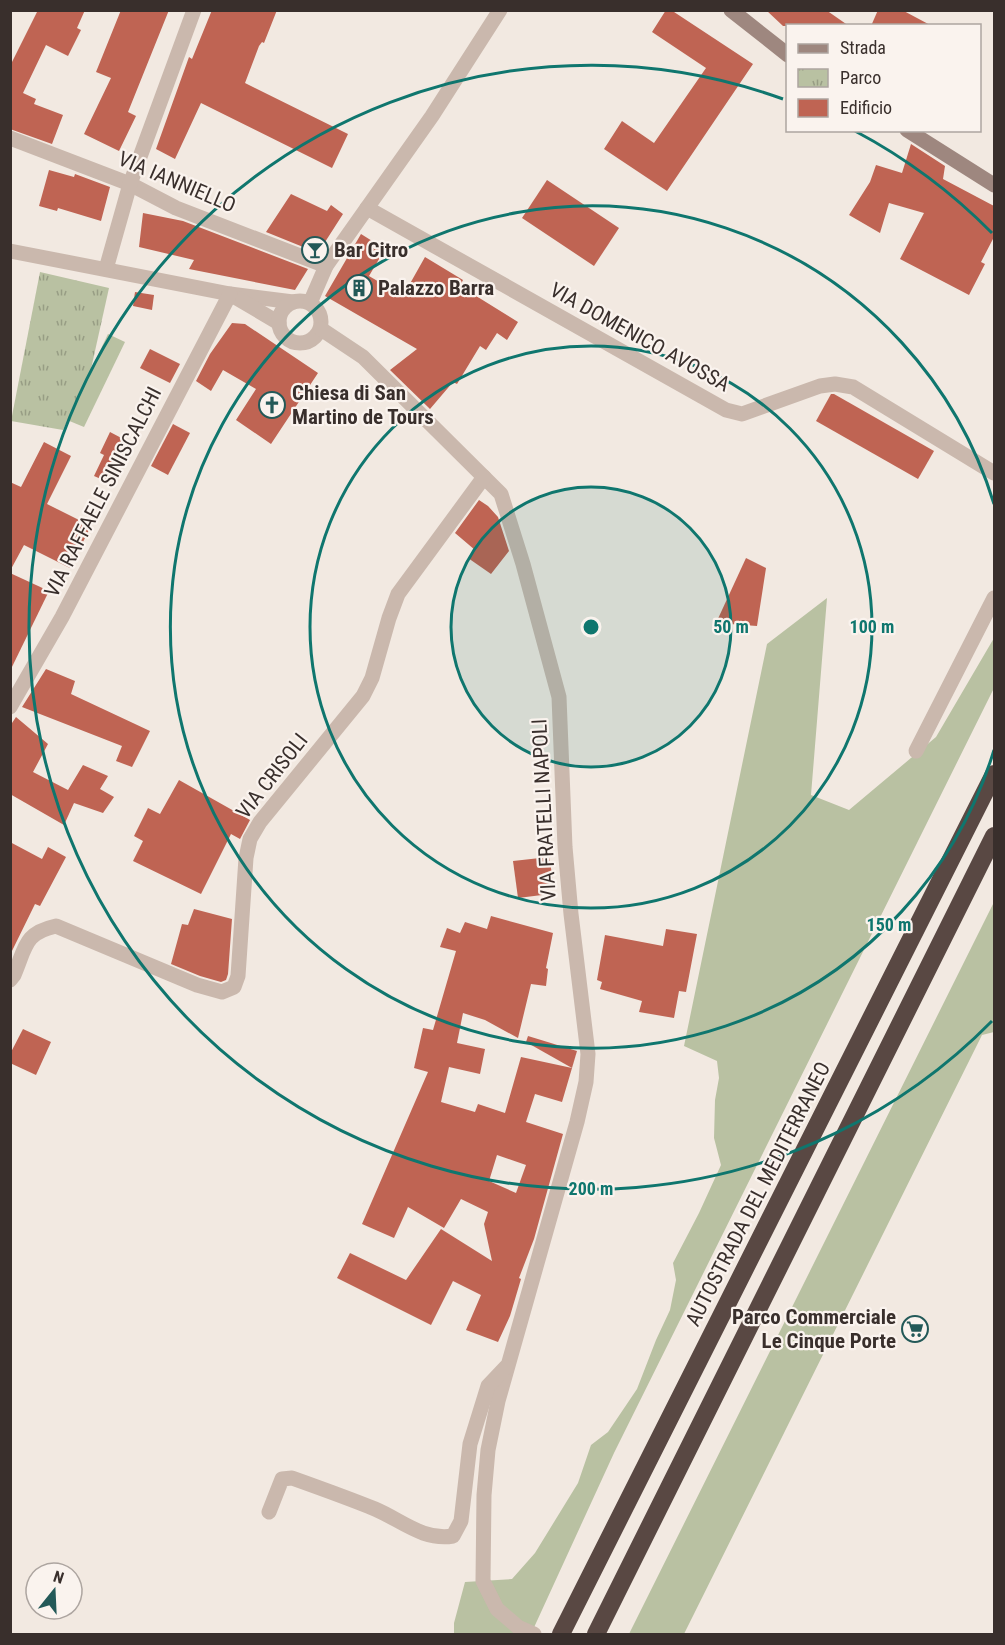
<svg xmlns="http://www.w3.org/2000/svg" width="1005" height="1645" font-family="'Roboto Condensed',sans-serif">
<defs>
<pattern id="park-tufts" width="24" height="20" patternUnits="userSpaceOnUse" patternTransform="scale(1.5)"><rect width="24" height="20" fill="#b9c1a2"/><path d="M3 7l-1-3M5 7V3M7 7l1-3M15 17l-1-3M17 17v-4M19 17l1-3" fill="none" stroke="#979d84"/></pattern>
</defs>
<rect width="100%" height="100%" fill="#f2e9e1"/>
<g fill="#b9c1a2">
<path d="M108 334 125 342 84 427 67 420Z"/>
<path d="M827 598 811 795 849 810 936 737 994 638V688L614 1453 531 1634H454V1623L465 1582 512 1579 535 1553 578 1483 591 1445 608 1432 637 1389 656 1340 670 1310 676 1280 673 1263 699 1213 721 1165 714 1138 715 1100 719 1078 717 1061 684 1046 767 644Z"/>
<path d="M994 902V1032L982 1035 684 1634H629Z"/>
</g>
<path fill="url(#park-tufts)" d="M40 272 109 288 91 369 63 430 11 421Z"/>
<g fill="#bf6453" fill-rule="evenodd">
<path d="M38 10H85L77 28 81 30 68 56 46 45 23 93 36 99 34 104 63 115 52 144 10 129V66Z"/>
<path d="M121 10H169L128 112 136 116 119 151 84 134 111 78 96 72Z"/>
<path d="M212 10H277L264 43 262 42 259 46 245 83 348 134 332 168 201 103 175 159 156 149 189 57 192 59Z"/>
<path d="M666 10H671L753 64 667 191 604 149 622 121 654 143 706 68 652 32Z"/>
<path d="M766 10H826L849 26H783Z"/>
<path d="M878 10H902L932 26H871Z"/>
<path d="M911 144 945 166 943 179 994 206V237L981 262 985 264 969 295 900 259 924 213 889 203 880 233 849 215 870 182 876 165 902 173Z"/>
<path d="M49 170 74 177 75 174 110 187 101 221 58 208 57 211 39 206Z"/>
<path d="M547 180 619 228 594 266 522 218Z"/>
<path d="M291 194 327 211 331 205 343 214 318 253 266 232Z"/>
<path d="M143 213 183 221 308 269 295 290 189 269 194 260 139 247Z"/>
<path d="M361 234 385 249 369 276 403 296 425 257 463 280 460 286 518 322 507 340 497 333 486 350 480 346 457 384 453 382 430 409 390 370 417 349 325 296Z"/>
<path d="M135 292 154 295 152 310 133 306Z"/>
<path d="M232 323 245 324 318 373 271 444 236 420 256 389 223 370 211 391 196 381 210 354Z"/>
<path d="M150 349 180 364 170 383 140 368Z"/>
<path d="M831 394H834L934 451 918 479 816 421Z"/>
<path d="M173 424 190 433 168 475 151 466Z"/>
<path d="M110 432 129 442 110 483 94 476 104 455 100 453Z"/>
<path d="M44 442 71 456 47 504 91 526 70 568 24 545 10 571V482L21 487Z"/>
<path d="M479 500 488 506 498 517 509 551 491 574 468 558 475 550 455 533Z"/>
<path d="M746 558 766 568 757 626 716 623Z"/>
<path d="M10 573 49 591 10 671Z"/>
<path d="M46 669 75 681 71 694 150 731 132 767 116 761 122 746 22 707Z"/>
<path d="M16 717 48 744 33 772 68 790 83 765 108 776 100 789 114 797 103 813 74 803 64 825 10 794V726Z"/>
<path d="M179 780 250 820 240 839 231 834 201 894 133 861 143 841 134 836 148 808 160 814Z"/>
<path d="M10 842 42 859 48 847 66 857 40 906 35 904 10 955Z"/>
<path d="M549 857 554 885 542 895 518 898 513 861Z"/>
<path d="M194 909 232 919 228 974 226 980 221 982 200 976 171 964 182 924 188 925Z"/>
<path d="M491 916 553 933 546 968 548 969 546 986 531 984 518 1038 485 1020 463 1013 457 1043 485 1049 480 1074 449 1067 441 1102 475 1112 478 1104 505 1113 521 1057 572 1068 562 1102 535 1094 526 1122 563 1134 534 1239 519 1278 521 1279 510 1316 498 1342 466 1330 481 1295 453 1281 431 1325 337 1278 350 1253 406 1280 441 1229 492 1261 484 1224 488 1212 461 1199 444 1228 408 1207 394 1238 362 1224 428 1072 414 1068 423 1028 433 1030 456 951 440 947 447 928 460 933 465 922 487 929ZM497 1155 526 1165 516 1193 489 1181Z"/>
<path d="M666 929 697 934 686 992 679 991 674 1018 639 1012 642 1001 600 989 602 982 597 980 605 935 663 946Z"/>
<path d="M23 1029 51 1042 36 1075 10 1063V1054Z"/>
<path d="M528 1036 577 1051 572 1068 526 1042Z"/>
</g>
<g fill="none" stroke-linecap="round" stroke-linejoin="round">
<g stroke="#cab8ad" stroke-width="15">
<path d="M10 138 130 184 176 208 326 266"/>
<path d="M367 208 726 410 742 414 820 386 835 384 853 387 994 473"/>
<path d="M10 251 230 294 293 302"/>
<path d="M106 269 130 184 194 10"/>
<path d="M235 297 279 323"/>
<circle cx="300" cy="322" r="21"/>
<path d="M310 303 326 266 432 116 500 10"/>
<path d="M321 329 363 357 501 494 523 564 559 697 565 847 571 914 588 1054 586 1082 577 1122 498 1401 488 1450 484 1495 483 1581 497 1609 518 1627 534 1634"/>
<path d="M10 707 62 617 230 294"/>
<path d="M916 751 994 598"/>
<path d="M10 980 14 975C26 947 24 933 56 926L197 985 222 992 234 987 238 976 246 858 250 839 260 822 363 696 372 678 389 618 398 594 484 477"/>
<path d="M269 1512 282 1479 292 1478C320 1488 348 1498 375 1509 401 1520 423 1541 453 1536L461 1521 470 1444 488 1386 506 1367"/>
</g>
<g stroke="#9e877f" stroke-width="15">
<path d="M731 10 788 55"/>
<path d="M907 130 994 185"/>
</g>
<g stroke="#594843" stroke-width="18">
<path d="M561 1634 994 774"/>
<path d="M596 1634 994 836"/>
</g>
</g>
<circle cx="591" cy="627" r="140" fill="#0f766e" fill-opacity=".12"/>
<g fill="none" stroke="#0f766e" stroke-width="3">
<circle cx="591" cy="627" r="140"/>
<circle cx="591" cy="627" r="281"/>
<path d="M994 750A421 421 0 1 1 994 504"/>
<path d="M992 1021A562 562 0 1 1 783 99M855 131A562 562 0 0 1 992 233"/>
</g>
<defs>
<symbol id="bar-ring" viewBox="-11 -11 22 22"><circle r="9.5" fill="#faf3ee" stroke="#235958" stroke-width="1.5"/><path d="M-6-5H6L.8 .8V4.5H3.5V6h-7V4.5H-.8V.8Z" fill="#235958"/></symbol>
<symbol id="building-ring" viewBox="-11 -11 22 22"><circle r="9.5" fill="#faf3ee" stroke="#235958" stroke-width="1.5"/><path d="M-4-6H4V6H1V3H-1V6H-4ZM-2.5-4.3h1.7v1.8h-1.7ZM.8-4.3h1.7v1.8H.8ZM-2.5-1h1.7V.8h-1.7ZM.8-1h1.7V.8H.8Z" fill="#235958"/></symbol>
<symbol id="church-ring" viewBox="-11 -11 22 22"><circle r="9.5" fill="#faf3ee" stroke="#235958" stroke-width="1.5"/><path d="M-1.2-6h2.4v3.5h3.3v2.4h-3.3V6h-2.4V-.1h-3.3v-2.4h3.3Z" fill="#235958"/></symbol>
<symbol id="supermarket-ring" viewBox="-11 -11 22 22"><circle r="9.5" fill="#faf3ee" stroke="#235958" stroke-width="1.5"/><path d="M-6-5.5h2.5l.6 2H6L4.5 2H-2.5L-4.4-4H-6ZM-1.5 3.2a1.3 1.3 0 1 0 .1 0ZM3 3.2a1.3 1.3 0 1 0 .1 0Z" fill="#235958"/></symbol>
</defs>
<g fill-rule="evenodd">
<use href="#bar-ring" x="300" y="235" width="30" height="30"/>
<use href="#building-ring" x="344" y="273" width="30" height="30"/>
<use href="#church-ring" x="257" y="390" width="30" height="30"/>
<use href="#supermarket-ring" x="900" y="1314" width="30" height="30"/>
</g>
<g text-anchor="middle" stroke-width="4.5" stroke-linejoin="round" paint-order="stroke">
<g font-size="21" fill="#392f2c" stroke="#faf3ee">
<text transform="translate(177 182) rotate(23)" y="7">VIA IANNIELLO</text>
<text transform="translate(640 337) rotate(29)" y="7">VIA DOMENICO AVOSSA</text>
<text transform="translate(103 492) rotate(-63)" y="7">VIA RAFFAELE SINISCALCHI</text>
<text transform="translate(272 776) rotate(-52)" y="7">VIA CRISOLI</text>
<text transform="translate(544 810) rotate(-93)" y="7">VIA FRATELLI NAPOLI</text>
<text transform="translate(758 1194) rotate(-63)" y="7">AUTOSTRADA DEL MEDITERRANEO</text>
</g>
<g font-size="21" font-weight="bold" fill="#392f2c" stroke="#faf3ee" text-anchor="start">
<text x="334" y="257">Bar Citro</text>
<text x="378" y="295">Palazzo Barra</text>
<text x="292" y="400">Chiesa di San<tspan x="292" dy="24">Martino de Tours</tspan></text>
<text x="896" y="1324" text-anchor="end">Parco Commerciale<tspan x="896" dy="24">Le Cinque Porte</tspan></text>
</g>
</g>
<circle cx="591" cy="627" r="9" fill="#0f766e" stroke="#faf3ee" stroke-width="3"/>
<g font-size="18" text-anchor="middle" font-weight="bold" fill="#0f766e" stroke="#faf3ee" stroke-width="4.5" stroke-linejoin="round" paint-order="stroke">
<text x="731" y="633">50 m</text>
<text x="872" y="633">100 m</text>
<text x="889" y="931">150 m</text>
<text x="591" y="1195">200 m</text>
</g>
<rect width="1005" height="1645" fill="none" stroke="#392f2c" stroke-width="24"/>
<rect x="786" y="24" width="195" height="108" fill="#faf3ee" stroke="#ada5a0" stroke-width="1.5"/>
<rect x="798" y="44" width="30" height="9" fill="#9e877f" stroke="#ada5a0" stroke-width="1.5"/>
<text x="840" y="54" font-size="18" fill="#392f2c">Strada</text>
<rect x="798" y="69" width="30" height="18" fill="url(#park-tufts)" stroke="#ada5a0" stroke-width="1.5"/>
<text x="840" y="84" font-size="18" fill="#392f2c">Parco</text>
<rect x="798" y="99" width="30" height="18" fill="#bf6453" stroke="#ada5a0" stroke-width="1.5"/>
<text x="840" y="114" font-size="18" fill="#392f2c">Edificio</text>
<g transform="translate(54 1591) rotate(18)"><circle r="28" fill="#faf3ee" stroke="#ada5a0" stroke-width="1.5"/>
<path d="M0-4.5L10 22L0 15L-10 22Z" fill="#235958"/>
<text y="-9" font-size="16" font-weight="bold" text-anchor="middle" fill="#392f2c">N</text>
</g>
</svg>
